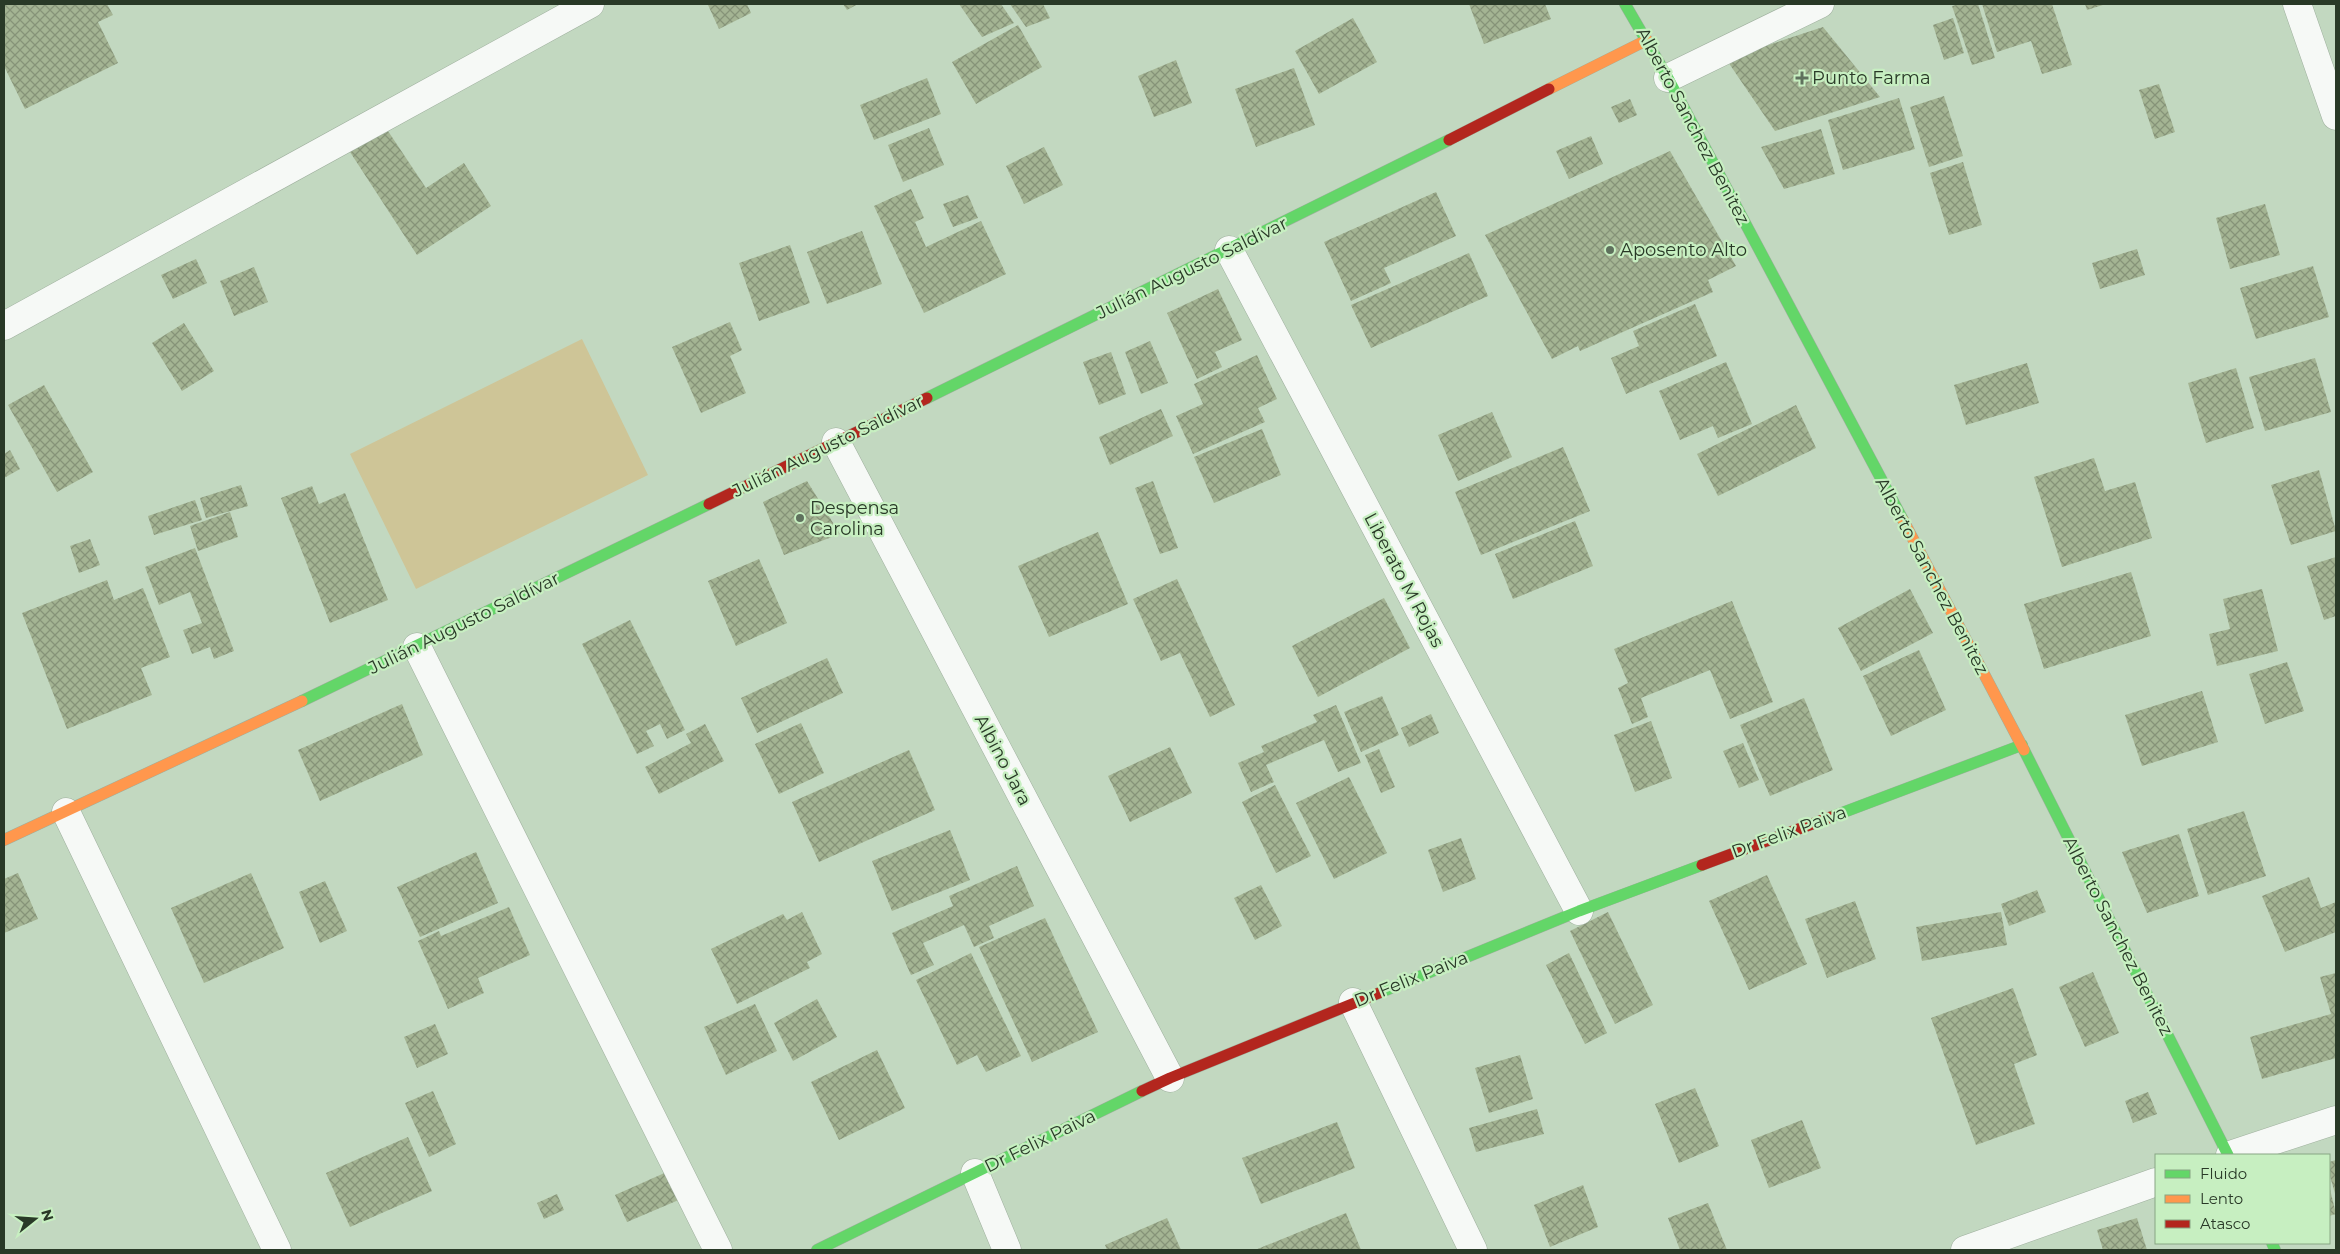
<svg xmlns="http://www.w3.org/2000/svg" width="2340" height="1254" font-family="Montserrat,sans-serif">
<defs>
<pattern id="building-cross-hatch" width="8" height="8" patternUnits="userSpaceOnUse" patternTransform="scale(1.25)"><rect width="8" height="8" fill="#a4b493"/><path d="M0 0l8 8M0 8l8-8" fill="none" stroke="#869378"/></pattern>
</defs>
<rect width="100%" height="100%" fill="#c2d8c0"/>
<path fill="#cec597" d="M582 339 648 475 416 589 350 454Z"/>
<g fill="url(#building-cross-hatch)">
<path d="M4 4H107L113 15 98 22 118 63 25 109 4 66Z"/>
<path d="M711 4H747L751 13 719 29 708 5Z"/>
<path d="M843 4H858L847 10Z"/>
<path d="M959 4H1001L1014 23 982 37Z"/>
<path d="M1010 4H1043L1050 18 1026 27Z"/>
<path d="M1469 4H1545L1551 19 1484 44Z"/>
<path d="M1960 4H1978L1995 58 1972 65 1952 6Z"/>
<path d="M1982 4H2052L2072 65 2042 74 2031 41 1997 52Z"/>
<path d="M2085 4H2106L2087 10Z"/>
<path d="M1353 18 1377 62 1319 94 1295 51Z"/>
<path d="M1953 18 1964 53 1944 60 1933 25Z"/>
<path d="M1018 25 1042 67 976 104 952 62Z"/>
<path d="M1823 27 1880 97 1775 131 1726 59Z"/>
<path d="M1176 60 1192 103 1154 117 1138 76Z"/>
<path d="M1294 68 1315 125 1256 147 1235 89Z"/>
<path d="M927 78 941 114 874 140 860 105Z"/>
<path d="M2159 84 2175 132 2155 139 2139 90Z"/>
<path d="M1944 96 1963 156 1929 167 1910 107Z"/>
<path d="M1899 98 1915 149 1843 170 1828 120Z"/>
<path d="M1630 99 1637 115 1619 123 1611 107Z"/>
<path d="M386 128 426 188 464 163 491 206 417 255 350 152Z"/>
<path d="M929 128 944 165 903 182 888 145Z"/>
<path d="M1821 129 1835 174 1784 189 1761 147Z"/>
<path d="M1591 136 1603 164 1569 179 1556 151Z"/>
<path d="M1044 147 1063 185 1024 204 1006 166Z"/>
<path d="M1670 151 1736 266 1708 280 1713 292 1580 351 1578 346 1552 359 1485 235Z"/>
<path d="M1963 162 1982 225 1949 235 1930 173Z"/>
<path d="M911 189 924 218 915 222 926 247 981 221 1006 274 924 313 874 206Z"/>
<path d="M1436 192 1456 236 1384 268 1391 283 1351 301 1324 242Z"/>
<path d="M968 195 978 218 953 227 943 204Z"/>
<path d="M2265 204 2280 255 2230 269 2216 218Z"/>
<path d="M862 231 882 284 827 304 807 252Z"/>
<path d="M790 245 810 303 759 321 739 263Z"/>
<path d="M2137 249 2145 275 2100 289 2092 263Z"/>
<path d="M1469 253 1488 296 1371 348 1351 305Z"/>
<path d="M196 259 207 283 173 299 161 275Z"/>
<path d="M2313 266 2329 317 2256 339 2240 288Z"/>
<path d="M254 267 268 302 234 316 220 281Z"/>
<path d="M1218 289 1242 340 1215 352 1222 367 1197 379 1167 313Z"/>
<path d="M1695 304 1717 356 1626 394 1611 358 1639 346 1633 331Z"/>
<path d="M730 322 742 350 730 356 746 393 701 413 672 347Z"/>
<path d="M184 323 214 371 182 391 152 343Z"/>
<path d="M1150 341 1168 383 1141 394 1125 352Z"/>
<path d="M1111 352 1126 394 1099 405 1083 362Z"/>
<path d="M1257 355 1277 399 1258 408 1265 422 1193 454 1176 416 1203 404 1194 384Z"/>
<path d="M2315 358 2331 412 2265 431 2249 377Z"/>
<path d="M1726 362 1752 424 1718 438 1713 426 1680 440 1659 391Z"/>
<path d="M2027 363 2039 403 1966 425 1954 385Z"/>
<path d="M2236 368 2254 428 2206 443 2188 383Z"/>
<path d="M44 385 93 472 57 492 8 405Z"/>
<path d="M1796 405 1816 448 1718 496 1697 454Z"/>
<path d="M1161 409 1173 436 1110 465 1099 437Z"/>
<path d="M1492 412 1512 457 1458 481 1438 435Z"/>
<path d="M1262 429 1281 475 1214 503 1194 457Z"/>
<path d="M1563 447 1590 511 1481 555 1455 492Z"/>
<path d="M10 450 20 469 4 478V454Z"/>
<path d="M2094 458 2105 491 2135 482 2152 538 2062 567 2034 477Z"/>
<path d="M2319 470 2336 531 2291 545 2271 485Z"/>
<path d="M807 481 840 534 784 555 763 502Z"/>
<path d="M1153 481 1178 548 1160 554 1135 488Z"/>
<path d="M241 485 248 506 206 518 200 498Z"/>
<path d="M312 486 319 504 345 493 388 600 330 623 281 498Z"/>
<path d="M195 500 202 520 154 535 148 516Z"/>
<path d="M230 512 238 537 198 551 190 526Z"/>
<path d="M1575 521 1593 566 1513 599 1495 554Z"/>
<path d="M1098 532 1128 604 1049 637 1018 566Z"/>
<path d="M90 539 100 565 79 573 70 546Z"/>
<path d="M195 548 234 651 214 659 210 647 192 654 183 630 202 623 190 592 159 605 145 567Z"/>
<path d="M2336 557V616L2324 620 2307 566Z"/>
<path d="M759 559 787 623 736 646 708 581Z"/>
<path d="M2131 572 2151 636 2044 669 2024 604Z"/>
<path d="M1177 579 1235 705 1210 717 1180 653 1161 661 1133 599Z"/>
<path d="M107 580 114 600 143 588 170 657 141 668 152 695 67 729 22 613Z"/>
<path d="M1910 589 1933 633 1861 671 1838 628Z"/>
<path d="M2262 589 2278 651 2217 666 2209 634 2230 629 2223 599Z"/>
<path d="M1384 598 1410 648 1318 697 1292 646Z"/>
<path d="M1732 601 1773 702 1730 719 1710 670 1641 698 1648 717 1632 724 1618 688 1628 683 1614 649Z"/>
<path d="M630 620 685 730 667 739 660 724 646 731 654 746 637 754 582 644Z"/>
<path d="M1919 650 1946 710 1891 736 1863 676Z"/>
<path d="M827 658 843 693 757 733 741 698Z"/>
<path d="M2287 662 2304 711 2265 724 2249 674Z"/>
<path d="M2202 691 2218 742 2142 766 2125 715Z"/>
<path d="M1382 696 1399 735 1361 752 1344 712Z"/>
<path d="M1804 698 1833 770 1770 796 1740 725Z"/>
<path d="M402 704 423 755 320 801 298 750Z"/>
<path d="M1336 705 1361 763 1338 772 1324 740 1266 765 1274 782 1251 792 1238 763 1264 752 1261 746 1317 722 1313 715Z"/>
<path d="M1431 714 1439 733 1409 747 1401 728Z"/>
<path d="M1651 721 1672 778 1635 792 1614 735Z"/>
<path d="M801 723 824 773 779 794 755 744Z"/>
<path d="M705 724 724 761 659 794 645 767 691 743 686 734Z"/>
<path d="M1743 743 1759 780 1739 788 1723 751Z"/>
<path d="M1170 747 1192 793 1130 822 1108 776Z"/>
<path d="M1379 749 1395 787 1381 793 1365 755Z"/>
<path d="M909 750 935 810 819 862 792 802Z"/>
<path d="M1349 777 1387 853 1334 879 1296 803Z"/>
<path d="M1275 785 1311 856 1276 873 1242 802Z"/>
<path d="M2244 811 2266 876 2208 895 2187 829Z"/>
<path d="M950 830 970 880 892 911 872 861Z"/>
<path d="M2179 834 2199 896 2147 913 2122 852Z"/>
<path d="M1461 838 1476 879 1443 892 1428 850Z"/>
<path d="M476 852 498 903 420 937 397 887Z"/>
<path d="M1017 866 1034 906 989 926 994 938 974 947 964 925 923 943 934 965 911 975 892 933 953 906 949 896Z"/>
<path d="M18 873 38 919 4 933V879Z"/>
<path d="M251 873 284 948 204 983 171 908Z"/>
<path d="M1767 875 1807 964 1749 990 1709 901Z"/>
<path d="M2309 877 2321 908 2336 902V932L2285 952 2262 896Z"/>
<path d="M325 881 347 931 320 943 299 892Z"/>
<path d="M1261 885 1282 926 1255 940 1234 898Z"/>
<path d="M2037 890 2046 912 2009 926 2001 904Z"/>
<path d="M1855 901 1876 959 1827 978 1805 919Z"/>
<path d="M509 907 530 955 478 978 484 993 448 1009 418 941 439 931 441 936Z"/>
<path d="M802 912 822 954 807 962 810 968 737 1004 711 949 783 914 787 920Z"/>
<path d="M1608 912 1653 1005 1615 1024 1570 931Z"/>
<path d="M2001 912 2007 945 1922 961 1916 927Z"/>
<path d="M1045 918 1098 1032 1032 1062 979 947Z"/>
<path d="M971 953 1021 1056 986 1072 977 1055 957 1065 916 980Z"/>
<path d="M1569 953 1607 1033 1585 1044 1546 965Z"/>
<path d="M2093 972 2119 1033 2085 1047 2059 987Z"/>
<path d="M2336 973V1058L2262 1079 2250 1037 2331 1014 2320 977Z"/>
<path d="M2013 988 2037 1055 2014 1064 2035 1124 1976 1145 1931 1018Z"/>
<path d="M817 999 837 1037 793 1061 774 1023Z"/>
<path d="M755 1004 777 1051 726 1075 704 1027Z"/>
<path d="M435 1024 448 1054 417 1068 404 1037Z"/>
<path d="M877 1050 905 1108 839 1140 811 1082Z"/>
<path d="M1520 1055 1533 1099 1489 1113 1475 1068Z"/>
<path d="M1695 1088 1719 1146 1679 1163 1655 1104Z"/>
<path d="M433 1091 456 1144 429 1157 405 1103Z"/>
<path d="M2148 1092 2157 1114 2133 1123 2125 1101Z"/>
<path d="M1537 1109 1544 1134 1476 1152 1469 1128Z"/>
<path d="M1802 1120 1821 1168 1769 1188 1751 1140Z"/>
<path d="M1337 1122 1355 1168 1261 1204 1242 1158Z"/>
<path d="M408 1137 432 1191 350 1227 326 1173Z"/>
<path d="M2336 1160V1197L2329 1173V1162Z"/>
<path d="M669 1171 681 1199 627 1222 615 1195Z"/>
<path d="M1583 1185 1598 1227 1550 1247 1534 1205Z"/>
<path d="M2329 1185 2336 1214 2329 1216Z"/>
<path d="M557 1194 564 1210 544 1219 537 1203Z"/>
<path d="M1708 1203 1727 1250H1680L1668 1218Z"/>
<path d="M1346 1213 1361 1250H1255Z"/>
<path d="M1167 1218 1181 1250H1107L1105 1245Z"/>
<path d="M2137 1218 2147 1250H2103L2097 1230Z"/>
</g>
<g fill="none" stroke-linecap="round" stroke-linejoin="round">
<defs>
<g id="street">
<path d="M2297 4 2336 116"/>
<path d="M1668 78 1820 4"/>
<path d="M1229 250 1579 911"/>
<path d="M4 326 590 4"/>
<path d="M836 442 1170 1078"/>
<path d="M417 647 718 1250"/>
<path d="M66 812 277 1250"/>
<path d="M1353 1002 1473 1250"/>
<path d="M2230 1155 2336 1120"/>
<path d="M975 1173 1007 1250"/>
<path d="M1965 1250 2156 1182"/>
</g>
<g id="fast">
<path d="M1625 4 1668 78 1903 520"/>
<path d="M927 398 1449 140"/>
<path d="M302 701 709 504"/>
<path d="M2024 750 2228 1155"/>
<path d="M1831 817 2022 745"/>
<path d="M1379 993 1579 911 1702 865"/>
<path d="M2272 1243 2275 1250"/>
<path d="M817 1250 1142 1091"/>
</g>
<g id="slow">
<path d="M1549 89 1647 40"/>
<path d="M1903 520 2024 750"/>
<path d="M4 840 302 701"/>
</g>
<g id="jam">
<path d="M1449 140 1549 89"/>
<path d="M709 504 927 398"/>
<path d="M1702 865 1831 817"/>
<path d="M1142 1091 1170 1078 1379 993"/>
</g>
</defs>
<use href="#street" stroke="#9eaf9d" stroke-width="29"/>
<use href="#fast" stroke="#9eaf9d" stroke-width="12"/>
<use href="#slow" stroke="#9eaf9d" stroke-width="12"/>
<use href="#jam" stroke="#9eaf9d" stroke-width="12"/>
<use href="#street" stroke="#f6f9f6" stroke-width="28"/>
<use href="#fast" stroke="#63d668" stroke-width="11"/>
<use href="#slow" stroke="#ff974d" stroke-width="11"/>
<use href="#jam" stroke="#b3261e" stroke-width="11"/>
</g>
<g fill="#5f715d" stroke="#c7efc1" stroke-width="2">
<path d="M1799.5 70.5h5v5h5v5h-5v5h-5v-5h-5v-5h5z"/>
<circle cx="1610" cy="250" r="5"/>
<circle cx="800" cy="518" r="5"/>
</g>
<g text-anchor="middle" stroke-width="4.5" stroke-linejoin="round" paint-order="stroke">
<g font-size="18" fill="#293927" stroke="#c7efc1" text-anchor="start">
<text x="1812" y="84">Punto Farma</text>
<text x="1620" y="256">Aposento Alto</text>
<text x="810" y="514">Despensa<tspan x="810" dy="21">Carolina</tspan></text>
</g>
<g font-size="18" fill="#293927" stroke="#c7efc1">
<text transform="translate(1693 126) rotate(62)" y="6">Alberto Sanchez Benitez</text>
<text transform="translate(1192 268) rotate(-26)" y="6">Julián Augusto Saldívar</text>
<text transform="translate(828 446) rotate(-26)" y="6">Julián Augusto Saldívar</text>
<text transform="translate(1932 576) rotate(62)" y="6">Alberto Sanchez Benitez</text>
<text transform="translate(1404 580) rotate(62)" y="6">Liberato M Rojas</text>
<text transform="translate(464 623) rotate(-26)" y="6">Julián Augusto Saldívar</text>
<text transform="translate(1003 760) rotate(62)" y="6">Albino Jara</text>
<text transform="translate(1789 832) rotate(-20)" y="6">Dr Felix Paiva</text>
<text transform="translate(2118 936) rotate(63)" y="6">Alberto Sanchez Benitez</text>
<text transform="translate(1411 979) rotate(-22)" y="6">Dr Felix Paiva</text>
<text transform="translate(1040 1141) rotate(-26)" y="6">Dr Felix Paiva</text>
</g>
</g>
<rect width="2340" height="1254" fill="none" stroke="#293927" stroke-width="10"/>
<rect x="2155" y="1154" width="175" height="90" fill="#c7efc1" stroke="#88a683"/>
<rect x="2165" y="1170" width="25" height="8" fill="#63d668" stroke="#88a683"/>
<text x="2200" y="1179" font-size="15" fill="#293927">Fluido</text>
<rect x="2165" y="1195" width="25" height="8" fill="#ff974d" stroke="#88a683"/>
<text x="2200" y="1204" font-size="15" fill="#293927">Lento</text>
<rect x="2165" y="1220" width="25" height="8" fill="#b3261e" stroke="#88a683"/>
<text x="2200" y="1229" font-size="15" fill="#293927">Atasco</text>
<g transform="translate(35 1219) rotate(73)" stroke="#c7efc1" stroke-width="4" paint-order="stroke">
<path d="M0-4L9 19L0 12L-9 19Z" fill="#293927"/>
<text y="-8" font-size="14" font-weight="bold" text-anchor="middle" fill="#293927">N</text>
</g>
</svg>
